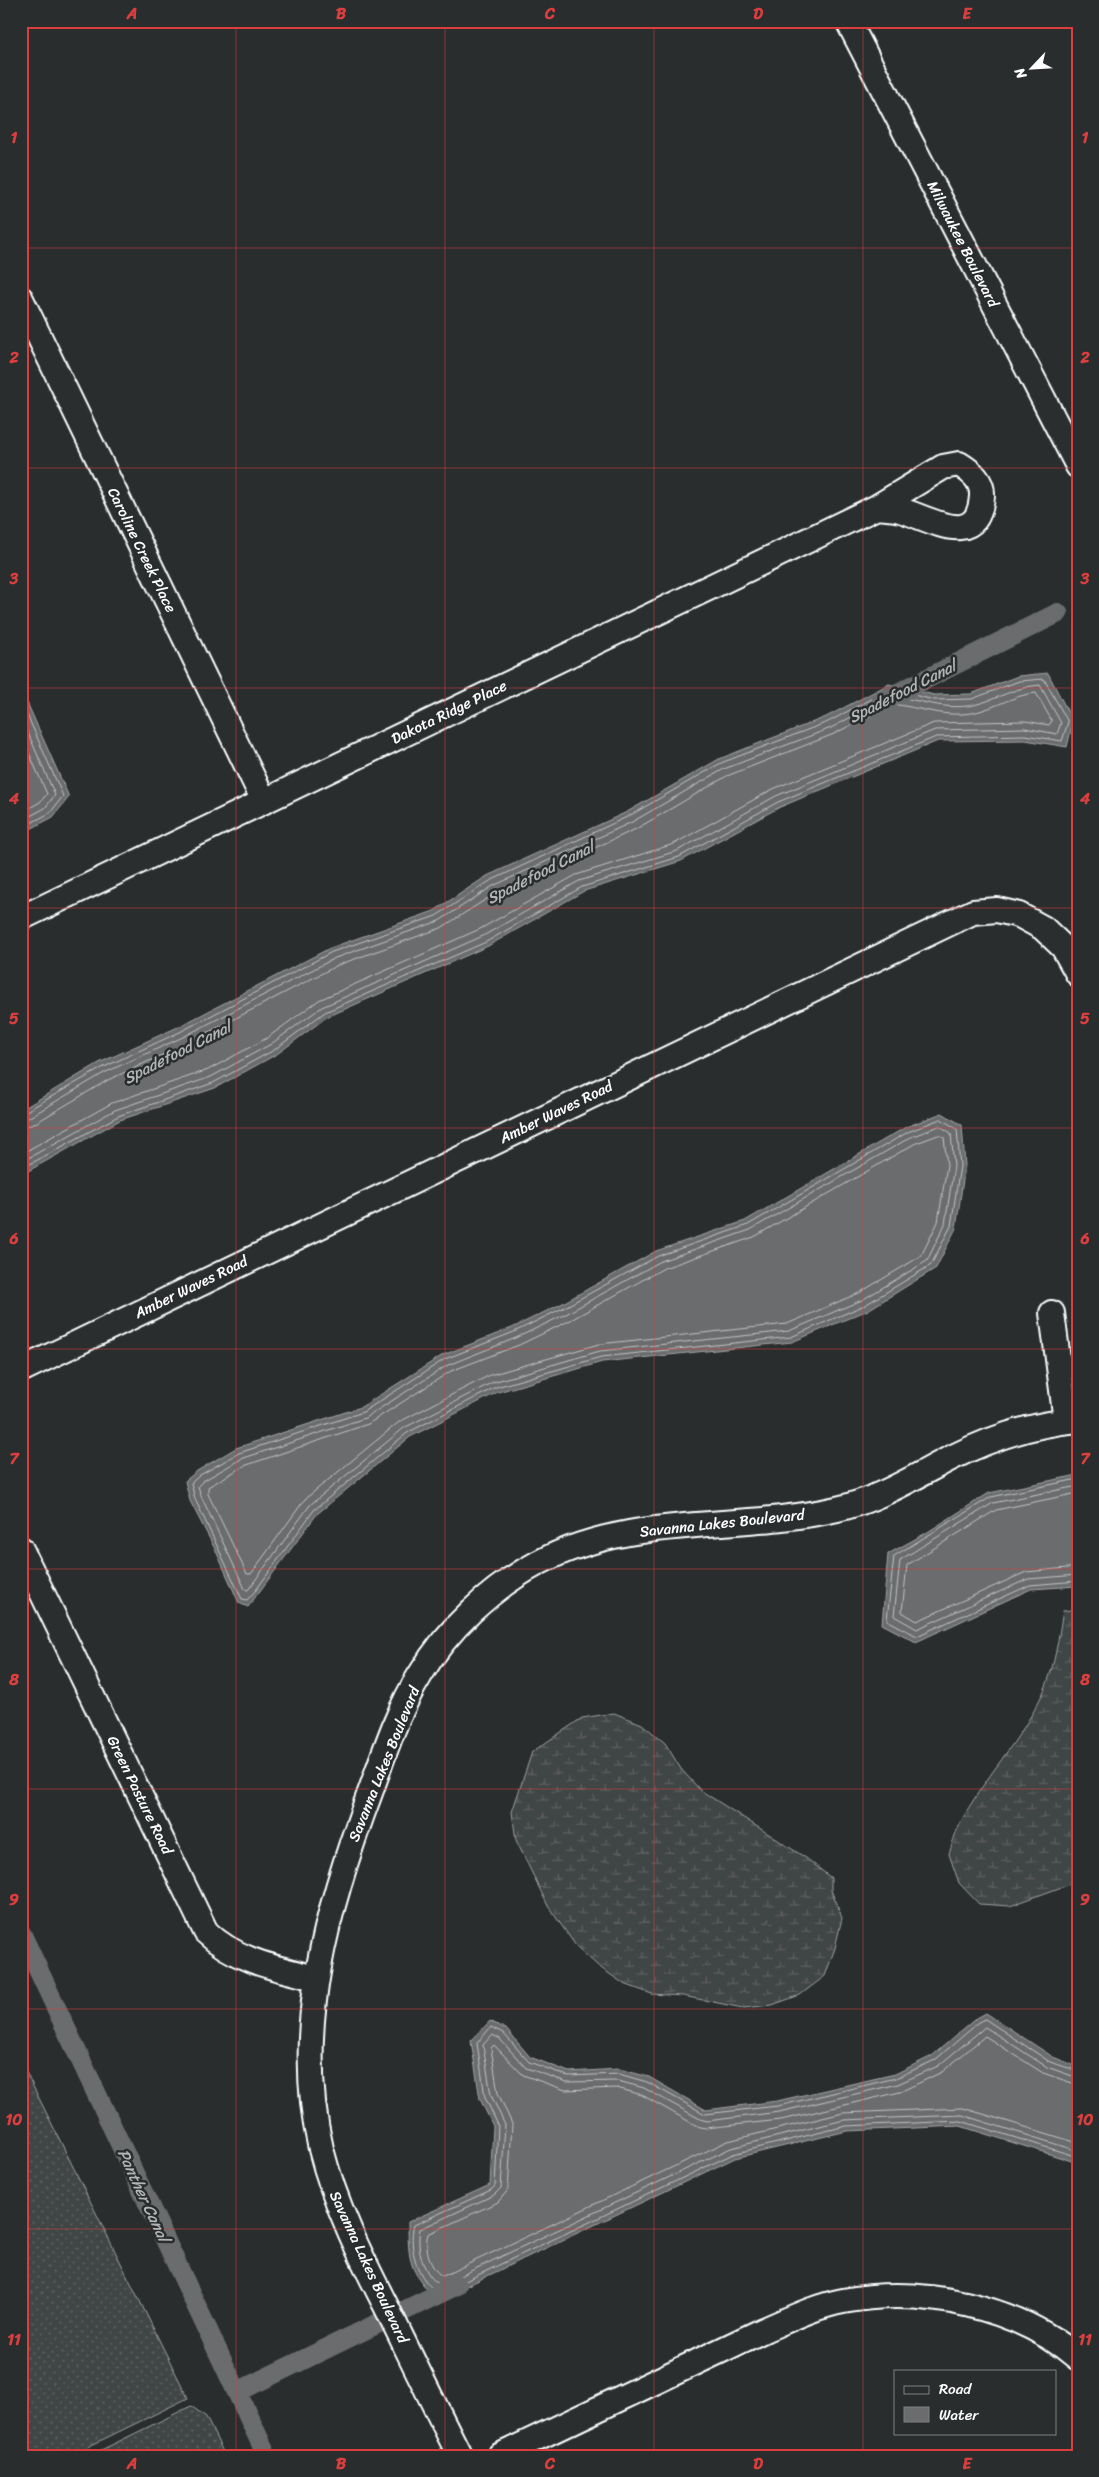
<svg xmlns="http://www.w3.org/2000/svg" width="1099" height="2477" font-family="Sriracha,sans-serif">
<defs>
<pattern id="grass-dots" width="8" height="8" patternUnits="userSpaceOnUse" patternTransform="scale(1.25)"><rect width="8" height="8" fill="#414445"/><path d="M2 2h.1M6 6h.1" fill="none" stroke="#5e6061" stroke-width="1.8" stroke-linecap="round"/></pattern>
<pattern id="wetland-marsh" width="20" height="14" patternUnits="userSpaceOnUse" patternTransform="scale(1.25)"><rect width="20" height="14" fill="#414445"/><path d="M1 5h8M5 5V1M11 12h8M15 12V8" fill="none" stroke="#5e6061"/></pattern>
</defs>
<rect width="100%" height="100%" fill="#2a2d2e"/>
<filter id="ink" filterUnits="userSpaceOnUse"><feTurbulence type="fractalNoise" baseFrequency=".02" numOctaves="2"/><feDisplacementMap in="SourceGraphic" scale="10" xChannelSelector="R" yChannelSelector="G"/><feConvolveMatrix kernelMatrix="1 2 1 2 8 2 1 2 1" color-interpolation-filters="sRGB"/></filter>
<g filter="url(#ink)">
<g fill="url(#grass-dots)" stroke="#a0a2a2">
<path d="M21 2062 188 2398 69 2456H21Z"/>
<path d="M191 2406 206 2417 225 2456H89Z"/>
</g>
<g fill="url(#wetland-marsh)" stroke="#a0a2a2">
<path d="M1078 1609V1881L1010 1906 979 1904 959 1883 949 1854C952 1845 955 1834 959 1825 983 1778 1021 1741 1043 1693 1055 1667 1058 1639 1063 1611Z"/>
<path d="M614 1713 642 1724 665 1743 681 1769 700 1790 806 1858 831 1878V1890L842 1918 835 1948 825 1976 800 1995 772 2005 743 2008 683 1996 652 1994 624 1984 598 1966 576 1946 548 1906 516 1840 512 1812 532 1752 582 1718Z"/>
</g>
<g fill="#6a6c6d" stroke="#a6a7a7">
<path d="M1048 673 1073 722 1067 747 1025 740 938 741 780 807 681 861 584 891 488 946 327 1017 277 1054 215 1088 120 1120 21 1175V1110L99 1063 178 1027 330 948 434 911 487 876 627 812 719 759 826 717 889 684 934 695 971 694 1018 676Z"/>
<path d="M21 689 69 797 53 817 21 834Z"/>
<path d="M942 1113 962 1125 965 1166 956 1228 936 1268 868 1310 792 1342 602 1362 498 1392 410 1437 317 1514 248 1607 239 1603 216 1551 190 1501 185 1481 197 1471 236 1448 361 1407 443 1355 512 1328 561 1304 656 1251 745 1221 906 1127Z"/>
<path d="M1078 1475V1586L1031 1589 916 1642 882 1624 888 1554 926 1533 989 1493Z"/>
<path d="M986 2013 1053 2057 1078 2067V2163L960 2126 847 2131 735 2158 437 2300C409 2271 408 2261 408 2222L490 2185 493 2126 480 2099 471 2041 490 2021 506 2029 530 2057 569 2072 619 2069 649 2077 706 2110 777 2101 895 2074 932 2056 975 2019Z"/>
</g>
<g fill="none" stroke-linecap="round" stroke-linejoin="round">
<g stroke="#c3c4c5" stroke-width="1">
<path d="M21 701 63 796 50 813 21 828"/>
<path d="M21 717 55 795 45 808 21 821"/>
<path d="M21 735 47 794 40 802 21 813"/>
<path d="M21 1114 102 1068 180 1032 332 952 436 916 490 881 629 816 721 763 828 722 889 689 934 700 972 699 1019 681 1044 679 1068 722 1062 741 1025 735 936 737 778 802 679 857 582 887 486 942 325 1012 274 1050 213 1083 118 1116 21 1169"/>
<path d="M941 1119 957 1129 960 1166 951 1226 931 1265 865 1305 791 1337 601 1357 496 1387 407 1433 314 1510 256 1590 247 1600 242 1599 195 1499 191 1483 200 1475 239 1453 363 1412 445 1359 514 1332 563 1308 658 1256 748 1225 908 1132Z"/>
<path d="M21 1120 28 1118 104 1073 183 1037 335 958 439 921 493 886 632 822 724 769 831 728 890 696C919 699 943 711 974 705 998 699 1015 687 1040 685L1061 723 1057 734 1025 728 935 730 776 796 677 851 579 881 483 936 322 1007 271 1044 211 1077 115 1110 21 1162"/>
<path d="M940 1126 951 1133 954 1166 945 1224 927 1261 862 1300 789 1331 600 1351 493 1382 404 1428 310 1505 251 1586 248 1590 245 1589 201 1496 198 1486 203 1481 241 1459 365 1418 448 1365 516 1338 566 1314 661 1261 750 1230 911 1137Z"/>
<path d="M21 1127 32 1125 108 1080 186 1044 338 965 441 928 496 893 636 829 727 776 834 734 891 704C920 707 946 719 976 712 997 707 1014 695 1036 693L1052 721 1049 725 1025 721 934 723 773 789 674 844 576 875 480 929 319 1000 267 1038 208 1070 112 1103 21 1154"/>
<path d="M939 1135 944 1137 947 1165 938 1222 921 1256 859 1293 787 1324 599 1344 490 1375 399 1422 305 1499 251 1574H247L208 1494V1487L244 1466 368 1424 451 1371 519 1345 569 1321 664 1268 754 1237 914 1144Z"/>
<path d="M1078 1479 991 1497 894 1556 887 1620 917 1636 1030 1585 1078 1581"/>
<path d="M1078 1486 993 1503 900 1560 894 1616 917 1629 1028 1579 1078 1575"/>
<path d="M1078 1493 996 1510 907 1565 902 1612 917 1621 1026 1572 1078 1567"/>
<path d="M1078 2071 1050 2062 985 2019 978 2023 935 2060 896 2078 778 2106 705 2114 647 2082 619 2074 568 2076 529 2062 503 2033 491 2027 477 2043 485 2097 498 2125 495 2186 491 2190 414 2225C408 2247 417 2282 440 2293L733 2154 846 2126 961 2121 1078 2157"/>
<path d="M1078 2078 1047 2067 985 2027 938 2066 898 2084 779 2112 707 2121 700 2119 644 2088 618 2081 567 2082 526 2068 499 2038 492 2035 483 2045 491 2095 505 2125 501 2188 494 2195 420 2229C416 2247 423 2277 441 2285L731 2148 844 2120 962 2115 1078 2151"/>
<path d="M1078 2085 1043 2073 985 2036 942 2072 900 2092 781 2120 705 2128 697 2126 642 2095 617 2088 565 2090 523 2075 494 2045 491 2048 498 2093 512 2124 508 2190 498 2202 428 2234C424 2246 430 2271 443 2276L728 2141 843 2113 963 2108 1078 2143"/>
</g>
<g stroke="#6a6c6d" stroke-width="20">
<path d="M882 701 1058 613"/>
<path d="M21 1933 267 2456"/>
<path d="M237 2392 457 2285"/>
</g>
<defs>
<g id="minor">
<path d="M848 21 1078 466"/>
<path d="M21 299 264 801"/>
<path d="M21 918 877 507 943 467 959 464C972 472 983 481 982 496 978 552 928 517 900 510 893 508 884 508 877 507"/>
<path d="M1052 1313 1066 1421"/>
<path d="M21 1370 973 912 997 910 1019 915 1043 928 1063 947 1078 974"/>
<path d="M21 1549 206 1932C236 1961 276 1968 316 1978"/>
<path d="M460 2456C435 2407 411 2357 387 2308 361 2257 335 2205 321 2149 292 2027 328 1904 371 1790 385 1751 398 1710 420 1675 447 1629 491 1588 538 1563 633 1513 736 1532 837 1509 878 1500 914 1477 951 1458 991 1438 1033 1424 1078 1420"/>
<path d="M499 2456 764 2330C790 2319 816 2306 843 2301 922 2286 1017 2306 1078 2358"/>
</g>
</defs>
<use href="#minor" stroke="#fff" stroke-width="28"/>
<use href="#minor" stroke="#2a2d2e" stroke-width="24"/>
</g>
</g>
<path fill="none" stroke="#da3e3e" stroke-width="1" stroke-opacity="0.55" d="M236 21V2456M445 21V2456M654 21V2456M863 21V2456M21 248H1078M21 468H1078M21 688H1078M21 908H1078M21 1128H1078M21 1349H1078M21 1569H1078M21 1789H1078M21 2009H1078M21 2229H1078"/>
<g text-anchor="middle" stroke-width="5" stroke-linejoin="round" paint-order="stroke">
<g font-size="15" fill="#fff" stroke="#2a2d2e">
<text transform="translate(963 244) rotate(63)" y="5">Milwaukee Boulevard</text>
<text transform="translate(142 550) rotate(64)" y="5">Caroline Creek Place</text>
<text transform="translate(449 712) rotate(-26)" y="5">Dakota Ridge Place</text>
<text transform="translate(556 1112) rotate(-26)" y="5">Amber Waves Road</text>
<text transform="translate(191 1287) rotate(-26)" y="5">Amber Waves Road</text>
<text transform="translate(722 1523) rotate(-6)" y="5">Savanna Lakes Boulevard</text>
<text transform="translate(384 1764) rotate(-68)" y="5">Savanna Lakes Boulevard</text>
<text transform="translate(140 1795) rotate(64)" y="5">Green Pasture Road</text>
<text transform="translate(369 2267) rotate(65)" y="5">Savanna Lakes Boulevard</text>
</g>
<g font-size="16" font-style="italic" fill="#b4b6b6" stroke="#2a2d2e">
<text transform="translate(902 691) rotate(-27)" y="6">Spadefood Canal</text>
<text transform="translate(540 872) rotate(-27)" y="6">Spadefood Canal</text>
<text transform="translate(177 1052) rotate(-27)" y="6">Spadefood Canal</text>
<text transform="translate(144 2195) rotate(65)" y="6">Panther Canal</text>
</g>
</g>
<rect width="1099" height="2477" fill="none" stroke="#2a2d2e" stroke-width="55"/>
<rect x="894" y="2370" width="162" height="65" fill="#2a2d2e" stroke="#7f8182"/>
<rect x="904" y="2386" width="25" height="8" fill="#2a2d2e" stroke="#7f8182"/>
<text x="939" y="2394" font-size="15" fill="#ffffff">Road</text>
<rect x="904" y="2407" width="25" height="15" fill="#6a6c6d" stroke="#7f8182"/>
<text x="939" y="2420" font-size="15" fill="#ffffff">Water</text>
<g transform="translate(1032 68) rotate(245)" stroke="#2a2d2e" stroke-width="4" paint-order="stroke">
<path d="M0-4L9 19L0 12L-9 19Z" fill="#ffffff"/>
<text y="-8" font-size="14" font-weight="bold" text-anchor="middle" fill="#ffffff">N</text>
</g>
<rect x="28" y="28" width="1044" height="2422" fill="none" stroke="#da3e3e" stroke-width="2"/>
<g font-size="16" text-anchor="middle" font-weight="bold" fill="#da3e3e">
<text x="132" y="19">A</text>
<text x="341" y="19">B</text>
<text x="550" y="19">C</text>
<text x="758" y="19">D</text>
<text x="967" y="19">E</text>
<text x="14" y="143">1</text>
<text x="1085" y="143">1</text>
<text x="14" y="363">2</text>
<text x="1085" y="363">2</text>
<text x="14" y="584">3</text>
<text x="1085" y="584">3</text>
<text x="14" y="804">4</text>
<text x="1085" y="804">4</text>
<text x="14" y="1024">5</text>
<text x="1085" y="1024">5</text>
<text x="14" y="1244">6</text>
<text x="1085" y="1244">6</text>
<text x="14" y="1464">7</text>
<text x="1085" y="1464">7</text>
<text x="14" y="1685">8</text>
<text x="1085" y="1685">8</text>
<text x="14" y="1905">9</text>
<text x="1085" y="1905">9</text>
<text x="14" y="2125">10</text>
<text x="1085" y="2125">10</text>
<text x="14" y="2345">11</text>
<text x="1085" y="2345">11</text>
<text x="132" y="2469">A</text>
<text x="341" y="2469">B</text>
<text x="550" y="2469">C</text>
<text x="758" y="2469">D</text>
<text x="967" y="2469">E</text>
</g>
</svg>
